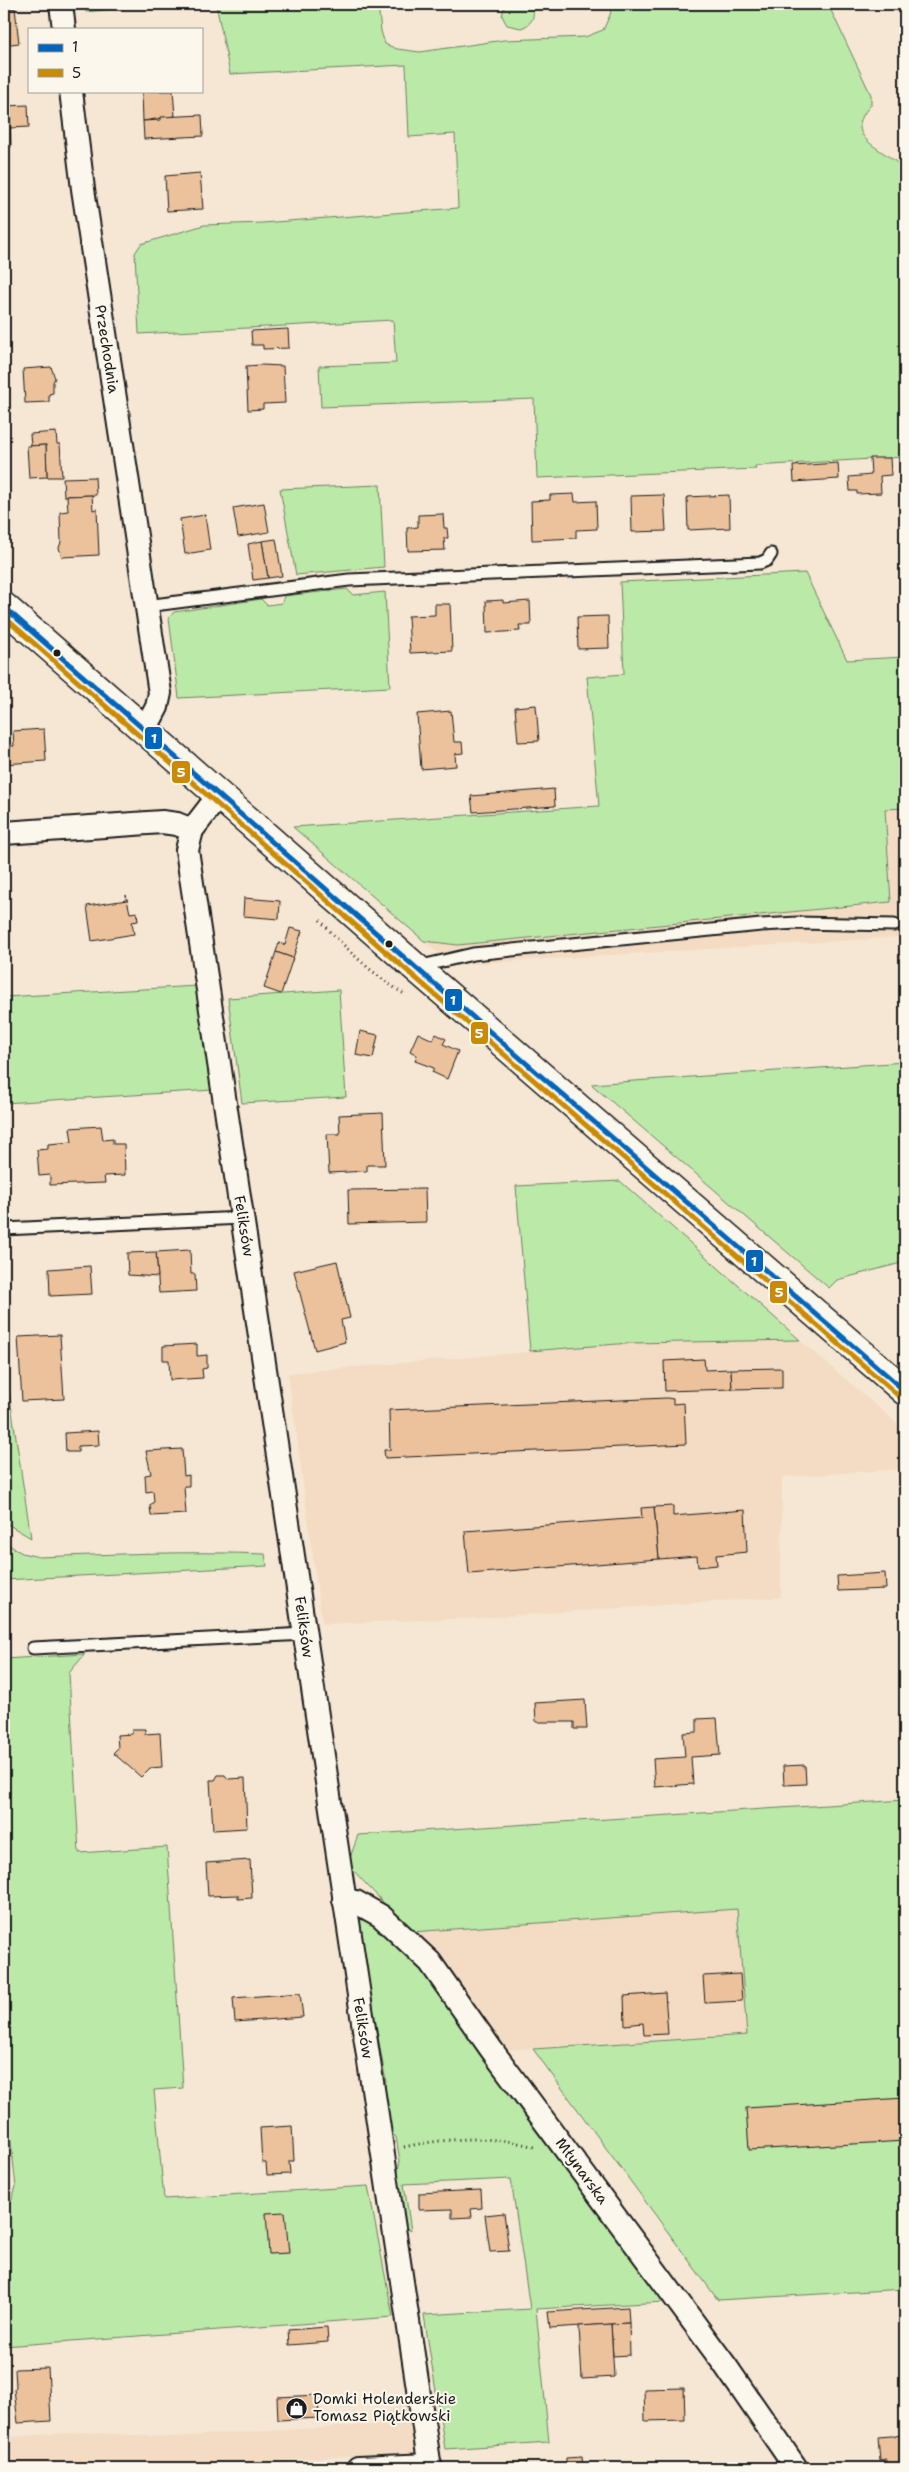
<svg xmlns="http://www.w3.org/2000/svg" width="909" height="2472" font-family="'Shantell Sans',sans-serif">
<rect width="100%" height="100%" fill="#f6e7d4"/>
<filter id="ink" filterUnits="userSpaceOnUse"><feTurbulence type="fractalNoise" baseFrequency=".02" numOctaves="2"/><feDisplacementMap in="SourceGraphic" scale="10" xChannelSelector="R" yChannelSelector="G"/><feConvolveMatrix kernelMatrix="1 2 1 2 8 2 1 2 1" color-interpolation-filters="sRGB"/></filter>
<g filter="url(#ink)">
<g fill="#f3dcc3">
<path d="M905 808V937L452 965 424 941 458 945 891 903 885 809Z"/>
<path d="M800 1340 905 1430V1469L782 1477 781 1597 477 1618 322 1624 288 1373 630 1343Z"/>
<path d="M737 1908 747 2035 503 2050 411 1932Z"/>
<path d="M406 2400 414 2452 160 2468H4V2437L79 2432 170 2437 384 2424V2415Z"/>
</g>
<g fill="#bbe9a8" stroke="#6c8262">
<path d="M85 4H154L86 12Z"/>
<path d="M216 4H378L381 31 385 44 397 49 420 52 504 40 585 37 603 30 610 15 612 4H828L871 95V105C838 140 888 148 905 171V457L755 466 756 469 537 478 534 399 321 407 319 366 396 363 393 320 139 334 135 253 141 244 204 225 262 223 458 208 455 134 409 137 406 65 230 74Z"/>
<path d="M505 4H531C536 15 533 24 521 28L507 25 502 16Z"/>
<path d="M380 485 384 567 296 575 280 489Z"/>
<path d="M805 573 847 660 905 657V808L885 809 891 902 458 945 424 941 293 827 599 806 587 677 624 674 620 582Z"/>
<path d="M347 589 353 595 385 592 390 687 179 698 169 618 174 612 261 599 267 605 282 603 284 596Z"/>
<path d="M197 986 213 1090 4 1103V997Z"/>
<path d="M339 990 346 1097 242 1103 228 998Z"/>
<path d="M905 1062V1262L837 1280 829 1288 591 1084Z"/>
<path d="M620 1181 800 1340 630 1343 530 1351 516 1186Z"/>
<path d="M4 1391H9L31 1538 4 1522Z"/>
<path d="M4 1542 22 1553 39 1557C115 1554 189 1551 265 1554L267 1566 4 1580Z"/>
<path d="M85 1654 69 1673 79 1853 167 1847 183 2088 154 2090 164 2199 368 2186 393 2317 4 2346V2204L11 2201 16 2187 4 2078V1659Z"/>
<path d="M905 1800V2289L718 2300 533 2049 747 2035 737 1909 411 1932 351 1868 350 1858 358 1835Z"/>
<path d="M352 1889 421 1969 441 1999 577 2174 665 2302 536 2309 549 2442 445 2449 424 2315 530 2309 511 2179 404 2184 411 2231 405 2227 397 2175 400 2161 396 2137C384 2131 381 2094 386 2082Z"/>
</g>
<g fill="#ecc29c" stroke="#1c1c1c">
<path d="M15 8 19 43 4 45V9Z"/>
<path d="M142 91H173L175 116 143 121Z"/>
<path d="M28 105 29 127 10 128V116H4V106Z"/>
<path d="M202 115 203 136 144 139 143 121 161 120V117Z"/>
<path d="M4 116H10L11 147H4Z"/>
<path d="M200 173 203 209 167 211 165 176Z"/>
<path d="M288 329 289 348 263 349V345H252L251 331Z"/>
<path d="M261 365 283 366 285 403 263 404V409L248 410 246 366Z"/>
<path d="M51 367 55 378 53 382V393L49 394V402L25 403 23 369Z"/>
<path d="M56 432 57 444H60L62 477H47L46 445 31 446 30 434Z"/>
<path d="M46 445 47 477 29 478 27 446Z"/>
<path d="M870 458H890L891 475 880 476 881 493 857 494V491H850L849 477 871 475Z"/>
<path d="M838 463 839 479 794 482 793 466Z"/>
<path d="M95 477 96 495 64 496 63 478Z"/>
<path d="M574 494 575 502 596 501 597 529 576 530V538L532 540 531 501 550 500V495Z"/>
<path d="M92 495 93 510 97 509 99 555 62 557 59 548 61 542 60 512 68 511 67 496Z"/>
<path d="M664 495 666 531 632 532 631 496Z"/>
<path d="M729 495 730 528 688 530 687 497Z"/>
<path d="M264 503 269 532 238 537 233 508Z"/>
<path d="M443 514 444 528H447L448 538H444L445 550 408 551 407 528 418 527V515Z"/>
<path d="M205 515 210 550 185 554 180 519Z"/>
<path d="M276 539 282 576 268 578 262 541Z"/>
<path d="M262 541 268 578 253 580 248 544Z"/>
<path d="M503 600V603L530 601 531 625H519L520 631 487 633 486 601Z"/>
<path d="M435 604H450L452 651 410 653 408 616 435 615Z"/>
<path d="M608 616 609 648 578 649 577 617Z"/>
<path d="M536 705 539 741 518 742 515 707Z"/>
<path d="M451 711 454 742H462L463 753 455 754 456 766 421 769 417 714Z"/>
<path d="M44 729 46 761 4 764V746H14L13 731Z"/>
<path d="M554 789 555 806 473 812 471 796Z"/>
<path d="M126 895 130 913 137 912 138 921 132 922 134 934 92 941 87 906 127 900Z"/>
<path d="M244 898 280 901 279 919 243 916Z"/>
<path d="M290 928 302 931 293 958 276 952 279 943 285 945Z"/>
<path d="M276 952 293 958 281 994 264 988Z"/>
<path d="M360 1031 378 1035 373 1058 356 1055Z"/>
<path d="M418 1033 433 1040 436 1034 446 1039 443 1044 458 1051 447 1079 432 1072 434 1068 415 1061 417 1055 410 1051Z"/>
<path d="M383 1113 385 1165H367V1171L329 1173 327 1134H340L339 1115Z"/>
<path d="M101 1126 103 1140 113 1139V1144H124L125 1175 104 1176 105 1183 50 1185V1175L39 1176 37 1150 48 1149V1144L72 1142 70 1128Z"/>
<path d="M425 1189 426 1222 349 1224 348 1190Z"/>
<path d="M190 1250 191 1274H195L196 1291 159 1293 156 1252Z"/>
<path d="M156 1252 158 1277 128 1275 127 1253Z"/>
<path d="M337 1261 350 1318 341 1320 345 1342 315 1350 294 1271Z"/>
<path d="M90 1266 92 1294 50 1296 49 1269Z"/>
<path d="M60 1335 64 1399 22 1401 18 1337Z"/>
<path d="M197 1344V1356L207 1355V1368L202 1369 203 1378 170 1380 169 1360H163V1346Z"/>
<path d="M704 1359 705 1370 731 1369 732 1389 665 1391 664 1361Z"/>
<path d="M782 1368V1388L732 1389 731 1369Z"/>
<path d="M667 1398 673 1399V1404L684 1403 686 1444 385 1458 384 1450H390L389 1410Z"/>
<path d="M98 1431 99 1445 78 1446V1452H66L65 1433Z"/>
<path d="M182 1449 184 1476 189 1475V1486H184L186 1514 151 1516 150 1505 154 1502 153 1491 146 1492 145 1475 151 1474 146 1451Z"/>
<path d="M673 1506V1516L745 1510 747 1552 716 1555 717 1565 698 1567 697 1556 659 1559 654 1507Z"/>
<path d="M654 1507 659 1559 469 1574 465 1531 642 1518 641 1508Z"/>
<path d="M885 1573 886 1589 838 1591 837 1576Z"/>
<path d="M585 1700 587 1729H574V1722H536L535 1703Z"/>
<path d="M717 1718 720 1755 691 1757 693 1784 655 1787 653 1759 685 1757 683 1733 697 1732V1719Z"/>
<path d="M132 1729H145V1734L160 1733 162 1767 150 1768 141 1777 113 1753 118 1748 117 1735 132 1734Z"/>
<path d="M805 1765 806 1784 784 1785 783 1766Z"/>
<path d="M218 1775H225L228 1779 245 1778 247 1828 213 1830 210 1780H215Z"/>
<path d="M250 1860 252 1898 238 1899V1895L208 1896 206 1863Z"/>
<path d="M740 1974 742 2001 705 2003 703 1976Z"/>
<path d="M300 1993 303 2017 235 2022 233 1998Z"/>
<path d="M665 1993 668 2034 644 2035 643 2023 625 2025 624 1996Z"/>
<path d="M905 2098V2141L749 2150 746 2108Z"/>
<path d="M292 2126 294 2161H289L290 2174 267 2175 266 2163H262L260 2128Z"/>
<path d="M481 2190 482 2208 471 2209 472 2217 452 2218V2209L419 2210V2193Z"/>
<path d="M285 2212 289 2253 269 2254 266 2213Z"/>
<path d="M504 2213 509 2251 490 2252 485 2215Z"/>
<path d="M628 2307 629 2323 550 2328 548 2312Z"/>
<path d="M629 2323 630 2355 613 2356 611 2324Z"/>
<path d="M611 2324 614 2377 582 2379 579 2326Z"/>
<path d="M327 2327 328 2342 289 2345 288 2330Z"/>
<path d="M48 2368 51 2421 18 2423 14 2389 16 2387 15 2369Z"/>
<path d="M684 2388 685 2420 645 2421 644 2389Z"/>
<path d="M318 2395 319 2418 278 2420 277 2397Z"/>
<path d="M905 2435V2468H887L886 2460 880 2461 878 2437Z"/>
<path d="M582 2457 583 2468H566V2458Z"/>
<path d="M526 2462 527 2468H480Z"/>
</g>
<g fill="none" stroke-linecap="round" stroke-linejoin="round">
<defs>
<g id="lane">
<path d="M146 606 349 580 760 563 767 560 771 554"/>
<path d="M417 967 473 954 761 925 798 923 894 925"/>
<path d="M4 1229 242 1218"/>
<path d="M33 1648 305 1634"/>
</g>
<g id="street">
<path d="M61 4 64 29"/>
<path d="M71 91 83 189 160 693 157 707 145 730"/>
<path d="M219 795 192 830 187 850 430 2468"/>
<path d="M4 833 162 822 177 824 192 830"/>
<path d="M344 1900 356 1902 381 1916 430 1962 491 2049 725 2365 796 2468"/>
<path d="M358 2468 430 2465"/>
</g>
<path id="secondary" d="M4 607 415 967 905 1391"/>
</defs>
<use href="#lane" stroke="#1c1c1c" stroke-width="15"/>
<use href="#street" stroke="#1c1c1c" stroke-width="26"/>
<use href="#secondary" stroke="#1c1c1c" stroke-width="31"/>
<g stroke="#1c1c1c" stroke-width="3" stroke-dasharray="1 4" stroke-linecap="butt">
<path d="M320 920C345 948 374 976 406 995"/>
<path d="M404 2147C444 2138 495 2135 534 2147"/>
</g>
<use href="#lane" stroke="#fbf7ec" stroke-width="11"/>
<use href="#street" stroke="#fbf7ec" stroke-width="22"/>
<use href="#secondary" stroke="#fbf7ec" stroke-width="28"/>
<defs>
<path id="bus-1" d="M4 607 415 967 905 1391"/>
<path id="bus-2" d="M4 617 410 973 900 1397"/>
</defs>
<use href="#bus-1" stroke="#fbf7ec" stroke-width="9"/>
<use href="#bus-2" stroke="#fbf7ec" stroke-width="9"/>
<use href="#bus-1" stroke="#0065bd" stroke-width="5"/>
<use href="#bus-2" stroke="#cb8a06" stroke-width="5"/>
</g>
</g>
<defs>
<symbol id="shop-disc" viewBox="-11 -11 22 22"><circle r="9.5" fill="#1c1c1c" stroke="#fbf7ec"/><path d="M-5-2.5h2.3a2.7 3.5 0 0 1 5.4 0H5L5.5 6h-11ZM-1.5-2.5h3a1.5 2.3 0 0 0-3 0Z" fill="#fff"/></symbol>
</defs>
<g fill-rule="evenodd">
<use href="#shop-disc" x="284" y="2396" width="25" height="25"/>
</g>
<g fill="#1c1c1c" stroke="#fbf7ec" stroke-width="2">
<circle cx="57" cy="653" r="4.5"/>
<circle cx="389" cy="944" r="4.5"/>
</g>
<g text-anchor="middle" stroke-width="4" stroke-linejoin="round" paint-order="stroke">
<g font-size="15" fill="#1c1c1c" stroke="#fbf7ec">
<text transform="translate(107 349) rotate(81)" y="5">Przechodnia</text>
<text transform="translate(244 1226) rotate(81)" y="5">Feliksów</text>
<text transform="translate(304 1627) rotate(82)" y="5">Feliksów</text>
<text transform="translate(363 2028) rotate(81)" y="5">Feliksów</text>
<text transform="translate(582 2171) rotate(54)" y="5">Młynarska</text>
</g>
<g font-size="15" fill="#1c1c1c" stroke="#fbf7ec" text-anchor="start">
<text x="313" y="2404">Domki Holenderskie<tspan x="313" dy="17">Tomasz Piątkowski</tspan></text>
</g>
</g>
<g stroke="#fbf7ec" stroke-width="2">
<rect x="144" y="726" width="19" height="24" rx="5" fill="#0065bd"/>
<rect x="171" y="760" width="20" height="24" rx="5" fill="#cb8a06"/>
<rect x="444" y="988" width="19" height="24" rx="5" fill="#0065bd"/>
<rect x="470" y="1021" width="19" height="24" rx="5" fill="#cb8a06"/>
<rect x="745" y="1249" width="19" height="24" rx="5" fill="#0065bd"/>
<rect x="769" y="1280" width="19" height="24" rx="5" fill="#cb8a06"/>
</g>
<g font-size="14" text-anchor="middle" font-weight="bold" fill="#fff">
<text x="154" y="743">1</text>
<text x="181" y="777">5</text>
<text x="453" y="1005">1</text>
<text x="479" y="1038">5</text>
<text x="754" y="1266">1</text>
<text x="779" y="1297">5</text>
</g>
<rect width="909" height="2472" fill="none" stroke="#fbf7ec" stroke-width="20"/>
<rect x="10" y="10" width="889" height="2452" fill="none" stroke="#1c1c1c" stroke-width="2" filter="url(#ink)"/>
<rect x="28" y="28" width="175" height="65" fill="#fbf7ec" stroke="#a29f99"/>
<rect x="38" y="44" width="25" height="8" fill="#0065bd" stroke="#a29f99"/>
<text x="72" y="52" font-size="15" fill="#1c1c1c">1</text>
<rect x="38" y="69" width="25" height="8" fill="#cb8a06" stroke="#a29f99"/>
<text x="72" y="78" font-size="15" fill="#1c1c1c">5</text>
</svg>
